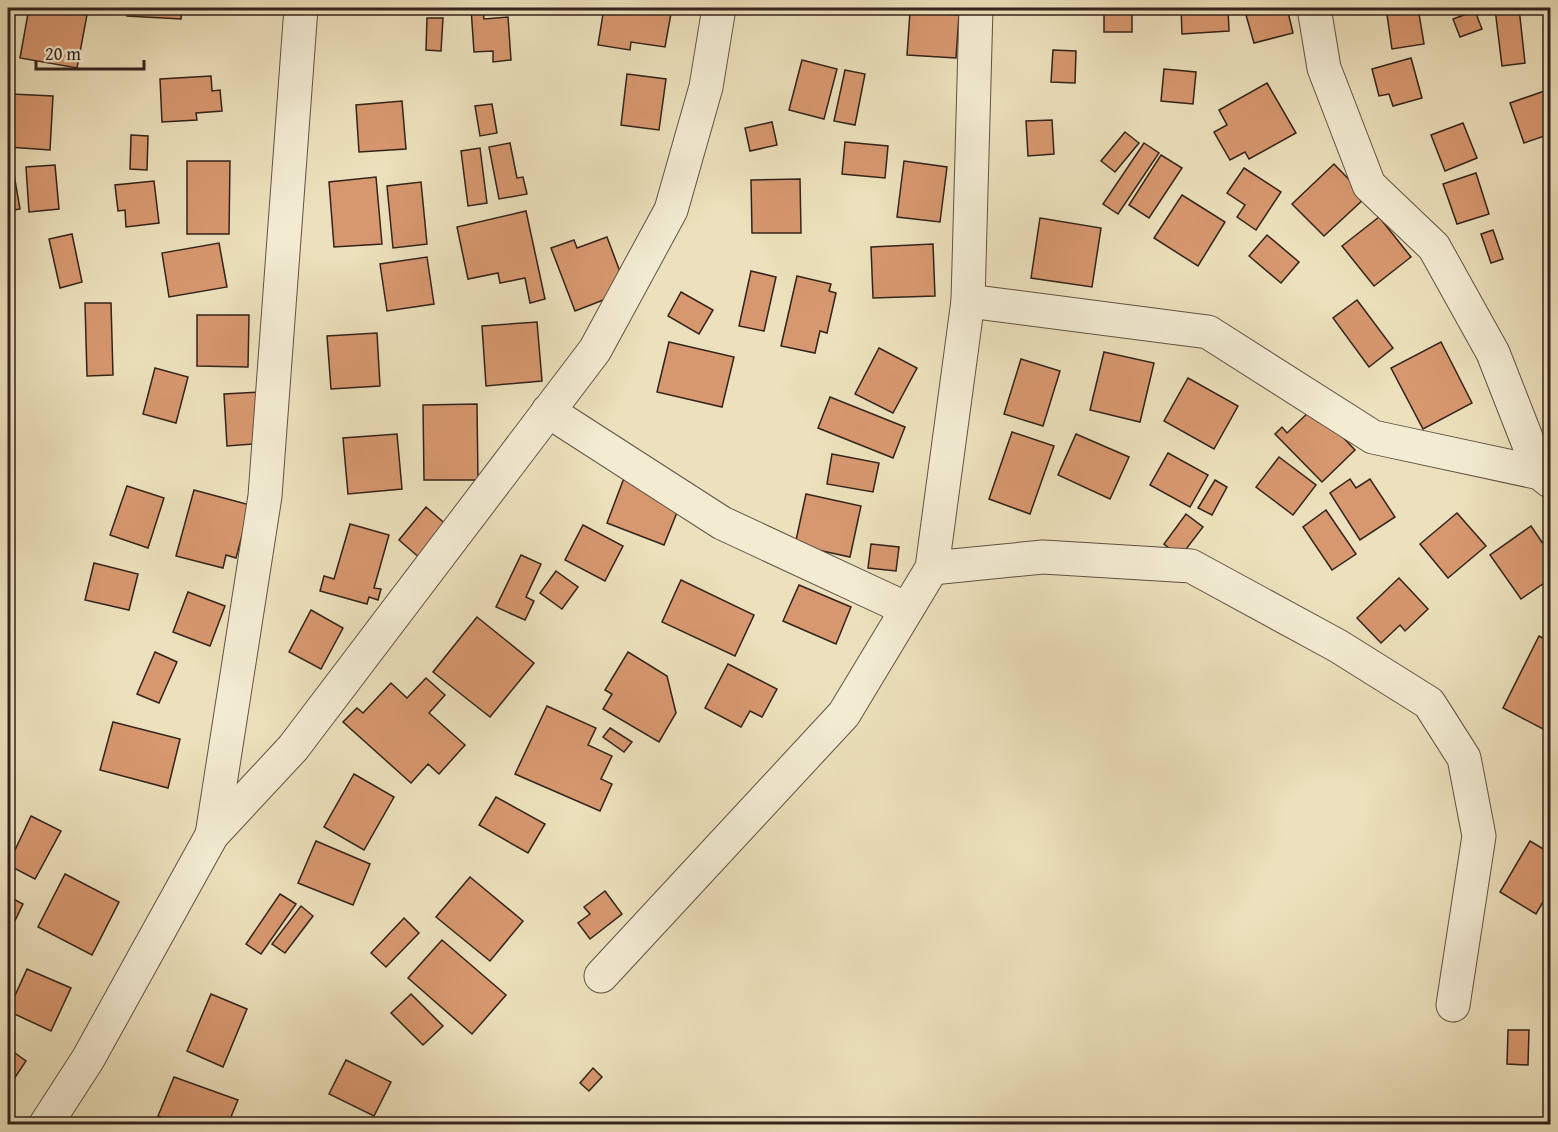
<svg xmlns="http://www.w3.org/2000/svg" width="1558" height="1132" font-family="'Gentium Book Plus',serif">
<rect width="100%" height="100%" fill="#ece1bc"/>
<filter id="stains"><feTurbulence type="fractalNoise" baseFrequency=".00333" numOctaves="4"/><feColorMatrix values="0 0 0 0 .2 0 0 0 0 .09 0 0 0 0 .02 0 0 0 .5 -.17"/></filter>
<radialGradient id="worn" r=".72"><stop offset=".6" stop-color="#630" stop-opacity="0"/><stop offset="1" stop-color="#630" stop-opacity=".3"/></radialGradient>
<g fill="#d8986f" stroke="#33231c" stroke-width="1.5">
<path d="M29 8 87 15 77 68 20 58Z"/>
<path d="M128 8H182L181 19 127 16Z"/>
<path d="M471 8H483L484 19 508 17 511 60 493 62V51L474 52Z"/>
<path d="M604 8H672L665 47 631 42 630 50 598 45Z"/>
<rect x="1104" y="8" width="28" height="24"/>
<path d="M1181 8H1228L1229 31 1182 34Z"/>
<path d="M1244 8H1287L1293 33 1254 43Z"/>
<path d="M1386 8H1418L1424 44 1392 49Z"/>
<path d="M1519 8 1525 63 1502 66 1495 9Z"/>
<path d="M1475 11 1482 29 1460 37 1453 19Z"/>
<path d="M910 12 959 15 956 58 907 55Z"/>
<path d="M427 18H443L441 51 426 50Z"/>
<path d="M1053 50 1076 51 1075 83 1051 82Z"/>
<path d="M1411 58 1422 98 1393 106 1389 94 1379 96 1372 69Z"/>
<path d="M802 60 837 69 824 119 789 110Z"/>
<path d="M1164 69 1196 72 1193 104 1161 101Z"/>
<path d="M845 70 865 74 855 125 834 121Z"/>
<path d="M627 74 666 79 659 130 621 125Z"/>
<path d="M211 76 212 91 220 90 222 111 196 113 197 120 162 122 160 79Z"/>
<path d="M1267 83 1296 133 1249 159 1245 152 1230 160 1214 132 1227 125 1219 110Z"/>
<path d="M1550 89V134L1524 143 1510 103Z"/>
<path d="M11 94 53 96 50 150 8 147V102L10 103Z"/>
<path d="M402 101 406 149 359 152 356 105Z"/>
<path d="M492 104 497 133 480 136 475 106Z"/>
<path d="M1052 120 1054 154 1028 156 1026 121Z"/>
<path d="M772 122 777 145 750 151 745 128Z"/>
<path d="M1463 123 1477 158 1445 171 1431 135Z"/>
<path d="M1125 132 1139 143 1115 172 1101 161Z"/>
<path d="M131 135 148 136 147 170 130 169Z"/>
<path d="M845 142 888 146 885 178 842 174Z"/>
<path d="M510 143 517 178 523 177 527 194 499 199 489 147Z"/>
<path d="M1144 143 1159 153 1118 214 1103 204Z"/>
<path d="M480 148 487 203 468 206 461 151Z"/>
<path d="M1161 155 1182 168 1149 218 1129 205Z"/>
<path d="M187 161H230L229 234H187Z"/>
<path d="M904 161 947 167 940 222 897 217Z"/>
<path d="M1334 164 1366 197 1324 236 1292 204Z"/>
<path d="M55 165 59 209 29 212 26 167Z"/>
<path d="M1244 168 1281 192 1256 230 1237 217 1245 205 1227 193Z"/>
<path d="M13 169 20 209 8 211V170Z"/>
<path d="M1476 173 1489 214 1457 224 1443 184Z"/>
<path d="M376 177 382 244 334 247 329 182Z"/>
<path d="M800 179 801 233H752L751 180Z"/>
<path d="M154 181 159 223 126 227 125 210 118 211 115 185Z"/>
<path d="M421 182 427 244 393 248 387 186Z"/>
<path d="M1182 195 1225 222 1198 266 1154 238Z"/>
<path d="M526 211 545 299 530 303 525 278 500 283 498 273 468 279 457 227Z"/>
<path d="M1379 217 1411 257 1374 286 1342 246Z"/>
<path d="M1040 218 1101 228 1092 287 1031 278Z"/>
<path d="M1493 230 1503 259 1491 263 1481 234Z"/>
<path d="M72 234 82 282 60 288 49 239Z"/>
<path d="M1267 235 1299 262 1281 283 1249 256Z"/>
<path d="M607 237 625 285 611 297 575 311 551 248 574 240 577 248Z"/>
<path d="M219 243 227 287 169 297 162 253Z"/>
<path d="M933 244 935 296 873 298 871 247Z"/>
<path d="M427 257 434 304 387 311 380 264Z"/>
<path d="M751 271 776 277 764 331 739 326Z"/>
<path d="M797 276 831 284 829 291 836 293 827 333 820 331 815 353 781 346Z"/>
<path d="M681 292 713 310 699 334 668 316Z"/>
<path d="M1357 300 1393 348 1369 367 1333 318Z"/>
<path d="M85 303H111L113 375 87 376Z"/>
<path d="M197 315H249L248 367 197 366Z"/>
<path d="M537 322 542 381 486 386 482 326Z"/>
<path d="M377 333 380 386 331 389 327 336Z"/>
<path d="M669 342 734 357 722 407 657 392Z"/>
<path d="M1441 342 1472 403 1423 429 1391 368Z"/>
<path d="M879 348 917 368 893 413 855 394Z"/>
<path d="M1104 352 1154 363 1140 422 1090 410Z"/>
<path d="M1021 359 1060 371 1043 426 1004 414Z"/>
<path d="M155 368 188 377 176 423 143 414Z"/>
<path d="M1188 378 1238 406 1214 449 1164 421Z"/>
<path d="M261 392 264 443 227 446 224 394Z"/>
<path d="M830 397 905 427 893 458 818 428Z"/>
<path d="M477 404 478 480H424L423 405Z"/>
<path d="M1314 407 1355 450 1322 482 1275 434 1282 427 1287 433Z"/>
<path d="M1012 432 1054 446 1030 514 989 499Z"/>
<path d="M397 434 402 489 348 494 343 438Z"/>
<path d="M1076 434 1129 457 1110 499 1058 475Z"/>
<path d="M1168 453 1208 475 1190 507 1150 485Z"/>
<path d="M832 454 879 463 873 492 827 484Z"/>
<path d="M1279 457 1316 485 1293 515 1256 487Z"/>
<path d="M624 478 682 500 664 545 607 523Z"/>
<path d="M1350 479 1356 488 1370 479 1395 517 1360 540 1330 493Z"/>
<path d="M1215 480 1227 487 1212 515 1198 508Z"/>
<path d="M127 486 164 498 148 548 110 535Z"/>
<path d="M194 490 250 505 236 558 226 555 223 568 176 556Z"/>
<path d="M806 494 861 506 850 557 795 545Z"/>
<path d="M426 507 449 527 422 560 399 540Z"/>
<path d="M1326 510 1356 554 1332 570 1303 527Z"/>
<path d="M1457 513 1486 546 1448 578 1420 544Z"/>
<path d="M1186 514 1203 527 1180 557 1164 544Z"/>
<path d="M350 524 389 535 374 588 381 589 378 600 369 597 367 604 320 591 324 576 334 579Z"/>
<path d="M583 525 623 546 605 581 565 560Z"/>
<path d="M1531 526 1550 554V579L1521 599 1490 555Z"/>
<path d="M871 544 899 547 896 571 868 568Z"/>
<path d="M521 555 541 564 526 597 534 601 525 620 496 607Z"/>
<path d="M94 563 138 574 129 610 85 600Z"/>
<path d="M556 571 578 587 562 609 540 593Z"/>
<path d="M1399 578 1428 609 1405 631 1400 625 1381 643 1357 618Z"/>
<path d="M681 580 754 615 735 656 662 622Z"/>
<path d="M799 585 851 607 836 644 783 621Z"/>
<path d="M188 592 225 606 210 646 173 632Z"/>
<path d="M311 610 343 628 321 669 289 652Z"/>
<path d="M477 617 534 663 490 717 433 672Z"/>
<path d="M1539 636 1550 642V714L1543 729 1503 708Z"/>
<path d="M155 652 177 662 159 703 137 694Z"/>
<path d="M628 652 667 676 676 713 659 742 603 709 612 694 605 690Z"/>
<path d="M728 664 777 689 762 717 750 711 741 727 705 708Z"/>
<path d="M426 678 445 695 429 713 465 745 439 774 428 764 411 783 343 722 357 708 363 713 391 683 407 698Z"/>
<path d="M547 706 596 728 588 745 612 756 601 779 612 784 600 811 515 774Z"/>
<path d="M113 722 180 739 168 788 100 770Z"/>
<path d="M610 728 632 742 624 752 603 737Z"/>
<path d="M354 774 394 797 364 850 324 827Z"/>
<path d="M496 797 545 824 528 853 479 825Z"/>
<path d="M31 816 61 831 35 879 8 865Z"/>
<path d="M316 841 370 864 353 905 298 883Z"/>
<path d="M1530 841 1550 853V890L1536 914 1500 892Z"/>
<path d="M65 874 119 902 92 955 38 927Z"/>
<path d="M470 877 523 921 490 961 436 917Z"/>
<path d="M605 891 622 914 590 939 578 923 590 914 584 907Z"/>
<path d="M280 894 296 904 261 954 246 944Z"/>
<path d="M8 896 23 904 8 935Z"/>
<path d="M301 906 313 916 285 953 272 944Z"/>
<path d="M404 918 419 933 386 967 371 953Z"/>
<path d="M442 940 506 995 472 1034 408 978Z"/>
<path d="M27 969 71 988 51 1031 8 1011Z"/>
<path d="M211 994 247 1009 223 1067 187 1051Z"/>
<path d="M411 994 443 1026 423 1045 391 1013Z"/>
<path d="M1508 1030H1529L1528 1065 1507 1064Z"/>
<path d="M8 1048 26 1061 8 1088Z"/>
<path d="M346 1060 391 1082 374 1116 329 1094Z"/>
<path d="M593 1068 602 1077 589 1091 580 1083Z"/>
<path d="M174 1077 238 1100 228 1124H180L158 1116Z"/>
</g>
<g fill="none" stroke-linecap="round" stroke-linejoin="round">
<defs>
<g id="minor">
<path d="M1314 8 1324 68 1369 185 1434 247 1493 353 1540 473 1550 481"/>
<path d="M968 301 1208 332 1373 437 1540 473"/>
<path d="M548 411 722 523 907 609"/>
<path d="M932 568 1043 557 1191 566 1338 646 1429 703 1464 758 1479 836 1453 1005"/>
<path d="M212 835 265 496 301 8"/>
<path d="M601 976 844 714 932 568 968 301 976 8"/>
<path d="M46 1124 88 1059 212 835 293 748 595 350 671 210 706 87 719 8"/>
</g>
</defs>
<use href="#minor" stroke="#615244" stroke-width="35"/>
<use href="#minor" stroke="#f3ecd3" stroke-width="33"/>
</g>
<rect width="1558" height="1132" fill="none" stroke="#ece1bc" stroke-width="30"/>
<rect x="9" y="9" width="1540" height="1114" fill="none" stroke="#33231c" stroke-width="3"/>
<rect x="15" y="15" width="1528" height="1102" fill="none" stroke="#33231c" stroke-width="1.5"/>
<path d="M36 60v9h108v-9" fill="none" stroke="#33231c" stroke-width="3"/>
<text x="45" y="60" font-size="18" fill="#33231c" stroke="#f3ecd3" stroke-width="4.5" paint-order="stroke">20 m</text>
<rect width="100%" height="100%" filter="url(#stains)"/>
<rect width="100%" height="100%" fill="url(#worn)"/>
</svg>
